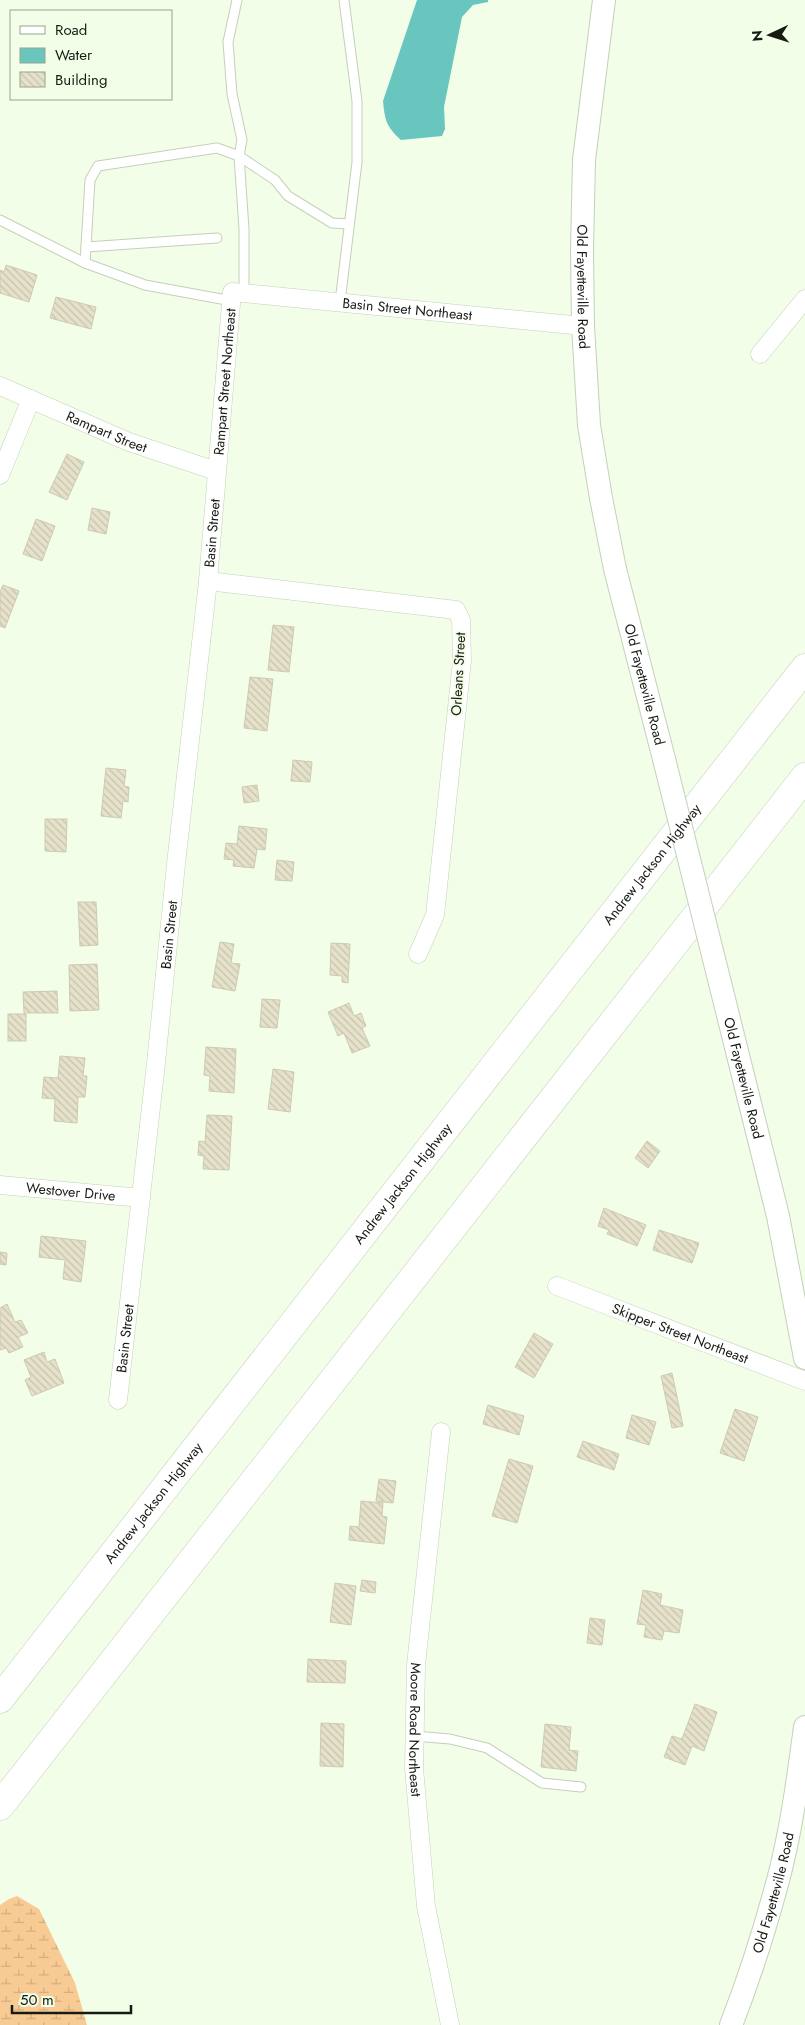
<svg xmlns="http://www.w3.org/2000/svg" width="805" height="2025" font-family="Jost,sans-serif">
<defs>
<pattern id="wetland-marsh" width="20" height="14" patternUnits="userSpaceOnUse" patternTransform="scale(1.25)"><rect width="20" height="14" fill="#f8cb95"/><path d="M1 5h8M5 5V1M11 12h8M15 12V8" fill="none" stroke="#d4ae80"/></pattern>
<pattern id="building-back-hatch" width="6" height="6" patternUnits="userSpaceOnUse" patternTransform="scale(1.25)"><rect width="6" height="6" fill="#e6e2ca"/><path d="M-1 5l2 2M0 0l6 6M5-1l2 2" fill="none" stroke="#c5c1ad"/></pattern>
</defs>
<rect width="100%" height="100%" fill="#f2fee7"/>
<path fill="url(#wetland-marsh)" d="M17 1896 39 1909 75 1983 87 2025H0V1905L9 1899Z"/>
<path fill="#69c6be" d="M417 0H488V2L473 5 462 17 444 107 445 129 442 136 401 140C386 126 385 121 383 101Z"/>
<g fill="url(#building-back-hatch)" stroke="#cdcab2">
<path d="M6 265 37 275 29 302 0 293V270L4 272Z"/>
<path d="M56 297 96 307 91 329 50 318Z"/>
<path d="M67 454 84 462 67 500 49 492Z"/>
<path d="M92 508 110 512 106 534 88 530Z"/>
<path d="M36 519 55 526 42 561 23 554Z"/>
<path d="M3 585 19 591 5 628 0 626V592Z"/>
<path d="M273 625 294 627 289 672 268 670Z"/>
<path d="M250 677 273 679 267 731 244 728Z"/>
<path d="M293 760 312 762 310 782 291 781Z"/>
<path d="M106 768 126 770 124 786 129 787 128 802 123 801 121 818 101 816Z"/>
<path d="M257 785 259 801 244 803 242 787Z"/>
<path d="M45 819H67L66 852 45 851Z"/>
<path d="M239 826 267 829 265 850 257 849 254 868 233 866 234 860 224 859 226 843 237 844Z"/>
<path d="M277 860 294 862 292 881 275 880Z"/>
<path d="M78 902H96L98 945 80 946Z"/>
<path d="M220 942 234 944 231 963 240 964 235 991 212 987Z"/>
<path d="M331 943 350 944 348 983 342 982V976L330 975Z"/>
<path d="M97 964 99 1010 70 1011 69 965Z"/>
<path d="M57 991 58 1013H24L23 992Z"/>
<path d="M262 999 280 1000 277 1028 260 1027Z"/>
<path d="M349 1003 354 1016 361 1013 366 1026 362 1028 370 1046 352 1053 344 1033 338 1036 328 1012Z"/>
<rect x="8" y="1014" width="18" height="27"/>
<path d="M206 1047 236 1049 234 1093 209 1091 210 1076 204 1075Z"/>
<path d="M60 1056 85 1058 83 1076H87L85 1097H78L77 1123 54 1121 55 1099 42 1098 44 1077 58 1078Z"/>
<path d="M273 1069 294 1072 290 1112 268 1109Z"/>
<path d="M207 1115 232 1116 229 1170 203 1169 204 1156 198 1155 199 1141 205 1142Z"/>
<path d="M647 1141 660 1151 648 1168 635 1158Z"/>
<path d="M604 1208 646 1225 637 1246 607 1234 609 1230 598 1226Z"/>
<path d="M659 1230 699 1243 692 1263 653 1250Z"/>
<path d="M41 1236 86 1241 81 1282 63 1279 65 1260 39 1257Z"/>
<path d="M0 1252 7 1253 6 1265 0 1264Z"/>
<path d="M7 1304 15 1322 21 1320 28 1333 18 1337 23 1347 9 1353 6 1348 0 1350V1308Z"/>
<path d="M534 1333 553 1344 534 1378 515 1367Z"/>
<path d="M44 1352 47 1362 55 1359 64 1383 32 1396 25 1380 31 1377 24 1360Z"/>
<path d="M672 1373 683 1426 672 1428 661 1376Z"/>
<path d="M488 1405 524 1416 519 1435 483 1424Z"/>
<path d="M735 1409 758 1417 744 1461 720 1453Z"/>
<path d="M632 1415 656 1422 649 1445 626 1438Z"/>
<path d="M583 1441 619 1454 614 1470 577 1457Z"/>
<path d="M509 1459 533 1466 517 1523 492 1516Z"/>
<path d="M379 1479 396 1481 393 1503 376 1501Z"/>
<path d="M361 1501 383 1503 382 1516 387 1517 384 1544 349 1540 350 1526 359 1527Z"/>
<path d="M362 1580 376 1582 375 1593 360 1591Z"/>
<path d="M335 1583 356 1586 351 1625 330 1622Z"/>
<path d="M643 1590 662 1594 660 1605 683 1610 679 1633 664 1631 662 1640 644 1637 646 1625 637 1624Z"/>
<path d="M590 1618 605 1620 602 1645 587 1643Z"/>
<path d="M308 1659 346 1661 345 1683 307 1682Z"/>
<path d="M695 1704 717 1712 704 1751 692 1746 685 1765 664 1757 672 1736 682 1739Z"/>
<path d="M321 1723 344 1724 343 1767 320 1766Z"/>
<path d="M545 1724 571 1727 569 1750 578 1751 576 1771 541 1767Z"/>
</g>
<g fill="none" stroke-linecap="round" stroke-linejoin="round">
<defs>
<g id="service">
<path d="M237 0 228 42 232 94 242 140 239 156 244 229V293"/>
<path d="M0 220 85 263"/>
<path d="M86 247 217 238"/>
<path d="M232 301 145 285 85 263 90 180 98 166 217 148 239 156 275 180 288 196 332 223 349 224"/>
<path d="M340 302 357 162V101L344 0"/>
<path d="M414 1736 450 1739 487 1748 542 1783 581 1787"/>
</g>
<g id="minor">
<path d="M760 354 805 299"/>
<path id="s1" d="M0 386 129 442 216 471"/>
<path d="M0 475 31 399"/>
<path d="M208 581 456 610 461 620 462 661 435 915 418 954"/>
<path id="s2" d="M0 1185 141 1198"/>
<path id="s3" d="M557 1286 805 1381"/>
<path id="s4" d="M118 1400 156 1063 176 864 208 581 232 292 583 326"/>
<path id="s5" d="M441 1432 416 1665 414 1768 426 1906 450 2025"/>
</g>
<g id="tertiary">
<path id="s6" d="M604 0 584 160 582 250 583 326 589 425 601 498 615 569 664 759"/>
<path id="s7" d="M720 983 778 1216 805 1358"/>
<path id="s8" d="M731 2025C749 1979 764 1932 777 1884 791 1833 798 1779 805 1727"/>
</g>
<g id="motorway">
<path id="s9" d="M0 1699 805 668"/>
<path d="M0 1806 805 777"/>
</g>
</defs>
<use href="#service" stroke="#c5d0ba" stroke-width="11"/>
<use href="#minor" stroke="#c5d0ba" stroke-width="19"/>
<use href="#tertiary" stroke="#c5d0ba" stroke-width="24"/>
<use href="#motorway" stroke="#c5d0ba" stroke-width="29"/>
<use href="#service" stroke="#fff" stroke-width="9"/>
<use href="#minor" stroke="#fff" stroke-width="18"/>
<use href="#tertiary" stroke="#fff" stroke-width="22"/>
<use href="#motorway" stroke="#fff" stroke-width="28"/>
<defs>
<path id="tertiary-bridge" d="M664 759 720 983"/>
</defs>
<use href="#tertiary-bridge" stroke="#c5d0ba" stroke-width="24" stroke-linecap="butt"/>
<use href="#tertiary-bridge" stroke="#fff" stroke-width="22"/>
</g>
<g text-anchor="middle" stroke-width="4" stroke-linejoin="round" paint-order="stroke">
<g font-size="14" fill="#171b13" stroke="#f2fee7">
<text dy="5" stroke="none"><textPath href="#s6" startOffset="288">Old Fayetteville Road</textPath></text>
<text dy="5" stroke="none"><textPath href="#s4" startOffset="1290">Basin Street Northeast</textPath></text>
<text dy="5" stroke="none"><textPath href="#s4" startOffset="1024">Rampart Street Northeast</textPath></text>
<text dy="5" stroke="none"><textPath href="#s1" startOffset="116">Rampart Street</textPath></text>
<text dy="5" stroke="none"><textPath href="#s4" startOffset="872">Basin Street</textPath></text>
<text transform="translate(458 674) rotate(-87)" y="5">Orleans Street</text>
<text dy="5" stroke="none"><textPath href="#s6" startOffset="692">Old Fayetteville Road</textPath></text>
<text dy="5" stroke="none"><textPath href="#s9" startOffset="1059">Andrew Jackson Highway</textPath></text>
<text dy="5" stroke="none"><textPath href="#s4" startOffset="468">Basin Street</textPath></text>
<text dy="5" stroke="none"><textPath href="#s7" startOffset="98">Old Fayetteville Road</textPath></text>
<text dy="5" stroke="none"><textPath href="#s9" startOffset="654">Andrew Jackson Highway</textPath></text>
<text dy="5" stroke="none"><textPath href="#s2" startOffset="71">Westover Drive</textPath></text>
<text dy="5" stroke="none"><textPath href="#s3" startOffset="132">Skipper Street Northeast</textPath></text>
<text dy="5" stroke="none"><textPath href="#s4" startOffset="62">Basin Street</textPath></text>
<text dy="5" stroke="none"><textPath href="#s9" startOffset="249">Andrew Jackson Highway</textPath></text>
<text dy="5" stroke="none"><textPath href="#s5" startOffset="299">Moore Road Northeast</textPath></text>
<text dy="5" stroke="none"><textPath href="#s8" startOffset="139">Old Fayetteville Road</textPath></text>
</g>
</g>
<rect x="10" y="10" width="162" height="90" fill="#f2fee7" stroke="#9aa392"/>
<rect x="20" y="26" width="25" height="8" fill="#ffffff" stroke="#9aa392"/>
<text x="55" y="35" font-size="15" fill="#171b13">Road</text>
<rect x="20" y="48" width="25" height="15" fill="#69c6be" stroke="#9aa392"/>
<text x="55" y="60" font-size="15" fill="#171b13">Water</text>
<rect x="20" y="72" width="25" height="15" fill="url(#building-back-hatch)" stroke="#9aa392"/>
<text x="55" y="85" font-size="15" fill="#171b13">Building</text>
<g transform="translate(770 35) rotate(266)" stroke="#f2fee7" stroke-width="4" paint-order="stroke">
<path d="M0-4L9 19L0 12L-9 19Z" fill="#171b13"/>
<text y="-8" font-size="14" font-weight="bold" text-anchor="middle" fill="#171b13">N</text>
</g>
<path d="M12 2005v8h119v-8" fill="none" stroke="#171b13" stroke-width="2.5"/>
<text x="20" y="2005" font-size="15" fill="#171b13" stroke="#f2fee7" stroke-width="4" paint-order="stroke">50 m</text>
</svg>
